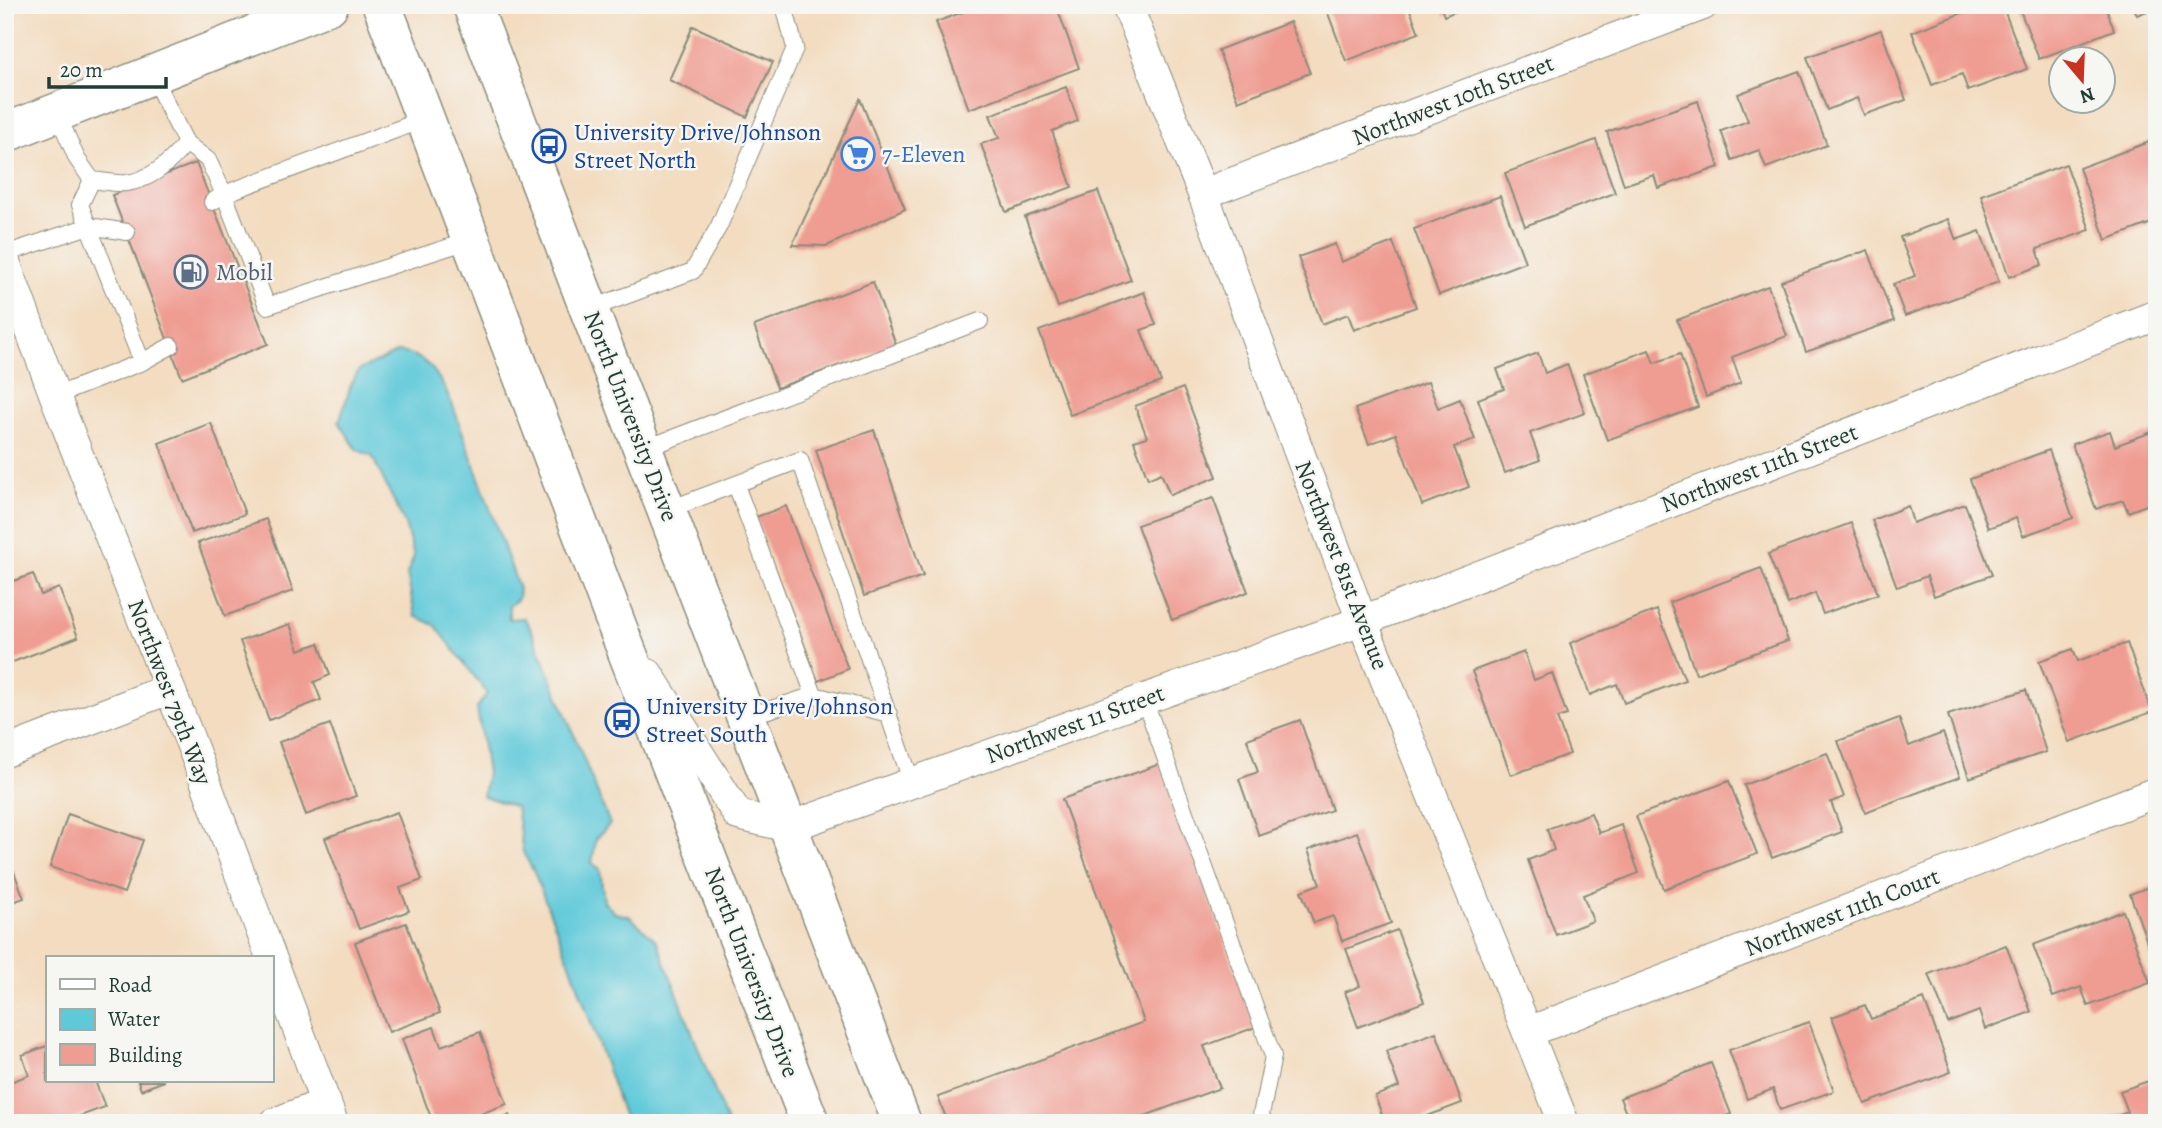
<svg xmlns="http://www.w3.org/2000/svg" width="2162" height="1128" font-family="Alegreya,serif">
<rect width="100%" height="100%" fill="#f6f6f2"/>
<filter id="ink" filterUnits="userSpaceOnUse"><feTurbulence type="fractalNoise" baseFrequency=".0143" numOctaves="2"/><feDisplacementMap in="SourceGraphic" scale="14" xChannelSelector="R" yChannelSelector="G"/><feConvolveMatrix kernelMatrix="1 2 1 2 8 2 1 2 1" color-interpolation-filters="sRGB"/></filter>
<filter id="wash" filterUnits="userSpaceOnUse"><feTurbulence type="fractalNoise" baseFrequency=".00686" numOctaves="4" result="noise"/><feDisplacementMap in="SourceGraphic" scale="28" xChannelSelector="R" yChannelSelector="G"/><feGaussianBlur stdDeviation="1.57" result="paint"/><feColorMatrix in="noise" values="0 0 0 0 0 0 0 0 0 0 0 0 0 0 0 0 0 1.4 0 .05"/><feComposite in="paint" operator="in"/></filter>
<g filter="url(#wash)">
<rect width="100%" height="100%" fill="#f3dcbf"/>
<path fill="#5fc9d9" stroke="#3f8386" stroke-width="2" d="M398 352C429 354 441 379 453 406L519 589 518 599 509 606V619L524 618C533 629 536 644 542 656L610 824 596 839 592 863 600 869 604 902 615 913 629 916 657 941 727 1123H626L571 966 534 872 523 852 516 807 483 796 487 773 477 708 487 693 435 625 415 616 407 574 414 557 405 524 372 456 357 450 339 422 351 385 359 370Z"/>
<g id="blocks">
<g fill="#ef9c92">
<path d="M982 5H1056L1079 68 969 109 936 22Z"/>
<path d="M1335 5H1408L1419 33 1346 61 1326 8Z"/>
<path d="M1440 5H1472L1444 16Z"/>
<path d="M1983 5H2002L2027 69 1968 91 1962 74 1932 85 1912 32Z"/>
<path d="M2018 5H2105L2114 30 2039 59Z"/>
<path d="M2133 5H2157V7L2137 15Z"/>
<path d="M1290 22 1310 73 1238 101 1218 50Z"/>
<path d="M693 26 773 62 747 117 669 80Z"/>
<path d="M1881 30 1906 100 1864 115 1857 98 1827 110 1807 57Z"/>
<path d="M1799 71 1827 145 1766 168 1759 150 1732 160 1721 131 1748 121 1738 94Z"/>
<path d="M1066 87 1078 121 1052 131 1072 187 1006 212 981 144 999 138 990 115Z"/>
<path d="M860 99 905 209 827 246 792 245Z"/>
<path d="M1698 101 1719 167 1658 188 1654 175 1624 185 1607 132Z"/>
<path d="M2157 139V221L2106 240 2079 168Z"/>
<path d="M1596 140 1615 193 1525 226 1505 173Z"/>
<path d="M196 163 268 344 182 378 112 195Z"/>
<path d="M2066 164 2090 230 2037 249 2042 265 2009 277 1981 195Z"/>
<path d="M1098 191 1131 280 1058 307 1025 217Z"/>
<path d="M1500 196 1525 262 1439 295 1414 229Z"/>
<path d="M1948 219 1956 240 1980 231 1999 282 1905 316 1893 284 1915 276 1900 237Z"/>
<path d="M1393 242 1416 307 1354 330 1348 314 1322 324 1298 257 1335 244 1341 262Z"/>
<path d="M1868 250 1894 321 1806 352 1781 281Z"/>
<path d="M873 282 896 345 777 388 754 326Z"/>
<path d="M1768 286 1787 336 1732 357 1741 383 1706 397 1677 320Z"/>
<path d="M1144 292 1156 325 1141 330 1161 382 1070 415 1039 331Z"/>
<path d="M1649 350 1654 363 1680 354 1698 407 1607 440 1583 374Z"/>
<path d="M1538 353 1545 373 1567 364 1585 413 1530 433 1540 460 1505 473 1478 399 1504 389 1497 369Z"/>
<path d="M1428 382 1438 408 1460 399 1475 440 1454 447 1469 487 1422 505 1396 434 1369 444 1355 409Z"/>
<path d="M1183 388 1217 477 1170 495 1161 473 1148 479 1134 441 1147 437 1135 406Z"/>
<path d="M211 423 245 514 192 533 159 443Z"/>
<path d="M874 430 923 576 864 596 816 450Z"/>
<path d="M2157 430V501L2128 512 2123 500 2096 509 2072 444 2110 431 2115 446Z"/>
<path d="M2049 450 2073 518 2023 536 2016 518 1988 528 1970 479Z"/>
<path d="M1213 498 1248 592 1172 620 1137 525Z"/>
<path d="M1965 504 1992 575 1934 596 1927 576 1897 587 1872 520 1908 506 1913 523Z"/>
<path d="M786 506 848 669 818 681 756 517Z"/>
<path d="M266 519 293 591 225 616 198 543Z"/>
<path d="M1851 523 1878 594 1823 614 1815 593 1788 604 1768 554Z"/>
<path d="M1761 568 1788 641 1696 674 1670 602Z"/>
<path d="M33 574 41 595 59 588 78 637 5 665V584Z"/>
<path d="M1657 610 1685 680 1624 703 1617 684 1590 695 1570 643Z"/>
<path d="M290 624 299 650 319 643 330 675 314 682 321 700 269 720 240 641Z"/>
<path d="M2127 643 2152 712 2069 742 2039 661 2073 649 2078 661Z"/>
<path d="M1524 652 1534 680 1552 673 1567 715 1557 718 1570 754 1511 775 1472 671Z"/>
<path d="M2026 690 2046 752 1969 778 1948 715Z"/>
<path d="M1899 718 1909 746 1943 733 1960 777 1865 812 1838 741Z"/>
<path d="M1300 720 1332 810 1259 836 1239 779 1258 772 1247 739Z"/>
<path d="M330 724 356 796 306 815 279 742Z"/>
<path d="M1827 753 1844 797 1831 802 1842 832 1772 858 1744 785Z"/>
<path d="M1160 764 1256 1027 1204 1046 1220 1088 1126 1123H948L938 1097 1144 1022 1062 799Z"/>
<path d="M1729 781 1757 854 1664 889 1636 816Z"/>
<path d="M397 812 422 880 400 888 409 911 359 929 325 838Z"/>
<path d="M1591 813 1599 833 1621 825 1639 873 1583 895 1593 921 1556 935 1528 860 1554 850 1547 829Z"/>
<path d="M68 814 143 840 124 893 50 867Z"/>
<path d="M1357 832 1391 923 1342 941 1333 916 1314 923 1301 891 1320 884 1308 850Z"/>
<path d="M5 849 24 898 5 905Z"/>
<path d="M2157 884V967H2156L2130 894Z"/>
<path d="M2123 911 2150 983 2088 1006 2081 987 2053 997 2033 945Z"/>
<path d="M406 923 440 1013 389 1032 355 942Z"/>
<path d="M1397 930 1424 1002 1358 1027 1345 992 1360 986 1346 949Z"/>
<path d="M2006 945 2031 1012 1985 1029 1979 1011 1948 1023 1929 974Z"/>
<path d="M1924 999 1951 1072 1865 1104 1832 1017 1865 1005 1871 1019Z"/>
<path d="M1809 1022 1834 1091 1780 1110 1773 1089 1747 1099 1729 1050Z"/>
<path d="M434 1027 441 1046 480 1032 507 1104 456 1123H433L402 1039Z"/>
<path d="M1436 1032 1462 1103 1409 1123H1385L1375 1096 1399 1087 1386 1051Z"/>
<path d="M47 1046V1081H95L105 1107 61 1123H8L5 1116V1084L29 1075 22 1055Z"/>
<path d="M1711 1063 1731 1114 1711 1123H1630L1620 1098Z"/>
<path d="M2157 1078V1123H2098L2128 1112 2120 1091Z"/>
<path d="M138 1081H164L141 1090Z"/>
<path d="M509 1115 512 1123H490V1122Z"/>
</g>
</g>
</g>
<g filter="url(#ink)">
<use href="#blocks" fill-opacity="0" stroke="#898c7a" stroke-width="2"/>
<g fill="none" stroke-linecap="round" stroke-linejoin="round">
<defs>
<g id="lane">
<path d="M152 75 186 143 208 160 224 194 212 202"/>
<path d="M57 113 77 159 92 180C102 181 115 184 126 183 151 180 171 162 186 143"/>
<path d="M425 119 224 194 267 306 471 240"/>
<path d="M92 180 80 205 142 362"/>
<path d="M5 254 89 226 127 232"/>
<path d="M590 309 693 271 719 226 795 48 784 5"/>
<path d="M55 396 142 362 171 346"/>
<path d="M644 449 980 321"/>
<path d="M736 485 814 695"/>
<path d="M667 510 800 460 912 783"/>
<path d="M1144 699 1273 1056 1261 1115 1264 1123"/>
<path d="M747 717 814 695 889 714"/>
</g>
<g id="street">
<path d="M1127 5 1203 194 1362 621 1564 1123"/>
<path d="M1203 194 1703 5"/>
<path d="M5 262 55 396 191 743 333 1123"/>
<path d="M648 674 738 815 789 827 1362 621 2157 315"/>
<path d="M5 752 169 689"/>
<path d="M1528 1032 2157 792"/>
<path d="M275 1123 326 1103"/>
</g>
<path id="secondary" d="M5 133 329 5"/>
<g id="primary">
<path d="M382 5 617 626 810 1123"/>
<path d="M472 5 902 1123"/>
</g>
</defs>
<use href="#lane" stroke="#898c7a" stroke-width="18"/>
<use href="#street" stroke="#898c7a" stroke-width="32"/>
<use href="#secondary" stroke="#898c7a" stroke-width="41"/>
<use href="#primary" stroke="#898c7a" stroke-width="41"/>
<use href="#lane" stroke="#fff" stroke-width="16"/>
<use href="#street" stroke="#fff" stroke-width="30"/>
<use href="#secondary" stroke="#fff" stroke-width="38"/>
<use href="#primary" stroke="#fff" stroke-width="38"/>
</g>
</g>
<defs>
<symbol id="bus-ring" viewBox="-11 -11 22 22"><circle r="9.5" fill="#f6f6f2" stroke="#1a4fb4" stroke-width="1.5"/><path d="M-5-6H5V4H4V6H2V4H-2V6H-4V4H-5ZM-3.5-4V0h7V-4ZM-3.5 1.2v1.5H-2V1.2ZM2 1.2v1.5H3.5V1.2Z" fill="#1a4fb4"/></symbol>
<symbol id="supermarket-ring" viewBox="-11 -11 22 22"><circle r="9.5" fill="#f6f6f2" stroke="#3f7fe0" stroke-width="1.5"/><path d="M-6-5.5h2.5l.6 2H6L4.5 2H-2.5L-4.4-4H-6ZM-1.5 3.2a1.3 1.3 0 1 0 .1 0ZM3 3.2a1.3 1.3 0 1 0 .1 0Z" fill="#3f7fe0"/></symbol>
<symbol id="fuel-ring" viewBox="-11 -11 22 22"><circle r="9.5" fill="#f6f6f2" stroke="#5c6f8a" stroke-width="1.5"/><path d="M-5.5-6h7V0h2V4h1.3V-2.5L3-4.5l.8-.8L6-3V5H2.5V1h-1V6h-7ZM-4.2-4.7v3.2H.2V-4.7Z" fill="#5c6f8a"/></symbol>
</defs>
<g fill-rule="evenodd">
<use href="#bus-ring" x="530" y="127" width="38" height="38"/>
<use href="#supermarket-ring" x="839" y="135" width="38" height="38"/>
<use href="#fuel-ring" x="172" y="253" width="38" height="38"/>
<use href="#bus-ring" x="603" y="701" width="38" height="38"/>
</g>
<g text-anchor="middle" stroke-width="5" stroke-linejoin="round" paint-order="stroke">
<g font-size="24" fill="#1f3d34" stroke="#f6f6f2">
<text transform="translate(1453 100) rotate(-21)" y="8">Northwest 10th Street</text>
<text transform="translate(631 416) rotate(69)" y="8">North University Drive</text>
<text transform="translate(1759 468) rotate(-21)" y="8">Northwest 11th Street</text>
<text transform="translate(1342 565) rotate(69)" y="8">Northwest 81st Avenue</text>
<text transform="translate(170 692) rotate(69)" y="8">Northwest 79th Way</text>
<text transform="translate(1075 724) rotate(-20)" y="8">Northwest 11 Street</text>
<text transform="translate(1842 912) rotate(-21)" y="8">Northwest 11th Court</text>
<text transform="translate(752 972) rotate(69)" y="8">North University Drive</text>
</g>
<g font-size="24" fill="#164399" stroke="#f6f6f2" text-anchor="start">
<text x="574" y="140">University Drive/Johnson<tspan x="574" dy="28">Street North</tspan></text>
<text x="646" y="714">University Drive/Johnson<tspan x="646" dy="28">Street South</tspan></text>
</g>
<g font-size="24" fill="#366cbe" stroke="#f6f6f2" text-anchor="start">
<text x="882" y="162">7-Eleven</text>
</g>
<g font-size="24" fill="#4e5e75" stroke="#f6f6f2" text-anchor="start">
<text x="216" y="280">Mobil</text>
</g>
</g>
<rect width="2162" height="1128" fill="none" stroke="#f6f6f2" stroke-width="28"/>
<rect x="46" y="956" width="228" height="126" fill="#f6f6f2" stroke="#a0aca6" stroke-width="2"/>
<rect x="60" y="979" width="35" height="10" fill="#ffffff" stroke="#a0aca6" stroke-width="2"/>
<text x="108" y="992" font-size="21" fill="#1f3d34">Road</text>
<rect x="60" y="1009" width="35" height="21" fill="#5fc9d9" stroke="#a0aca6" stroke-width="2"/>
<text x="108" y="1026" font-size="21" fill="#1f3d34">Water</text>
<rect x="60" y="1044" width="35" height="21" fill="#ef9c92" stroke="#a0aca6" stroke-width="2"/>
<text x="108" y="1062" font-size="21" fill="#1f3d34">Building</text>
<g transform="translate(2082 80) rotate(161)"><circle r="33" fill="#f6f6f2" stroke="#a0aca6" stroke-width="2"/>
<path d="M0-5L12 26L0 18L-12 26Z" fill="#c8321e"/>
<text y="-10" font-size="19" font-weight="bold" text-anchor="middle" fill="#1f3d34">N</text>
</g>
<path d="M49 77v10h117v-10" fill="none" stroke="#1f3d34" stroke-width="3.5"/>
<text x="60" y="77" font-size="21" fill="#1f3d34" stroke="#f6f6f2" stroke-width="5" paint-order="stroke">20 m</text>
</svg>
